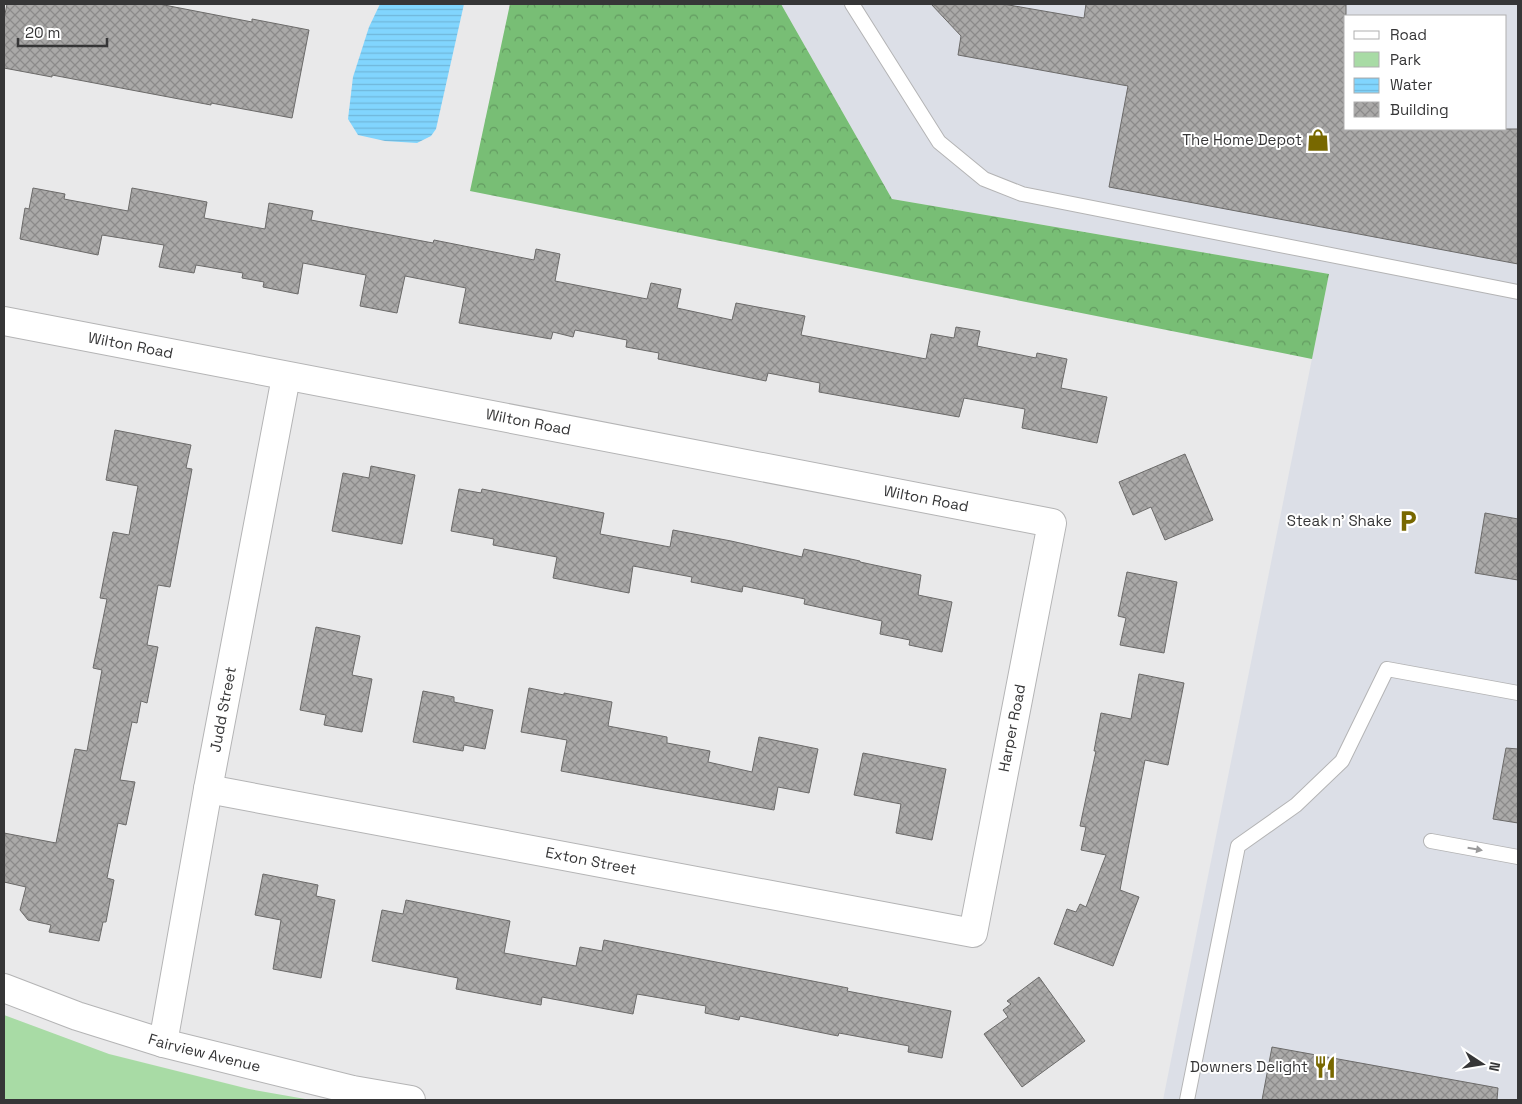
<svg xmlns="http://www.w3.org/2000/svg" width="1522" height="1104" font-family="'Space Grotesk',sans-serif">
<defs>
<pattern id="forest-crowns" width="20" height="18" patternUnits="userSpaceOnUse" patternTransform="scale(1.25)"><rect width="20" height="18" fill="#78be75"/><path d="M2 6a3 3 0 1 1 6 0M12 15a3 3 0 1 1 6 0" fill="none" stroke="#639b61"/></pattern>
<pattern id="water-rules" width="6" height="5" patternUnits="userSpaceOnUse" patternTransform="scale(1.25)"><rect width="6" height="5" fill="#81d5fe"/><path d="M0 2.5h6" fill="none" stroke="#70b7da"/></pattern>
<pattern id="building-cross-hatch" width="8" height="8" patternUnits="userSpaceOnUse" patternTransform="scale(1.25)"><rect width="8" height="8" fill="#aaa9a8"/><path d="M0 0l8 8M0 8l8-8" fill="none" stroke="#8b8a8a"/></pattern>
</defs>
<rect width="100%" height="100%" fill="#e9e9ea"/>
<path fill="#dcdfe7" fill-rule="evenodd" d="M781 4H1518V1100H1163L1329 274 892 199ZM1346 16H1506V129H1346Z"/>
<path fill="url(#forest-crowns)" d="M510 4H781L892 199 1329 274 1312 359 470 191Z"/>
<path fill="#a8dba5" d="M4 1015 109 1054 249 1089 311 1100H4Z"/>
<path fill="url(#water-rules)" d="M380 4H464L436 129 431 136 417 143 385 141 358 135 348 119 353 77 369 27Z"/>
<g fill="url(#building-cross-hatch)" stroke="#6b6a69">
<path d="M7 4H159L252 22V19L309 30 292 118 211 103V105L52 75V77L4 68V19Z"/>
<path d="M931 4H1003L1084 18 1086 4H1346V129H1518V264L1109 187 1128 86 958 55 961 36Z"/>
<path d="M33 188 65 194 64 199 128 211 132 188 207 202 204 218 265 229 269 203 313 211 311 220 433 243 434 240 534 260 536 249 560 254 555 281 647 299 651 283 681 289 677 308 732 320 736 303 805 316 801 335 926 359 931 334 954 338 956 327 980 331 977 346 1036 358 1037 353 1067 359 1061 388 1107 397 1097 443 1022 428 1025 409 964 398 959 417 819 392 820 383 768 373 766 381 658 359 659 353 626 347 627 340 575 330 573 337 553 332 551 339 459 323 466 288 405 276 397 313 360 306 366 275 303 263 298 294 263 287 264 282 242 278 243 273 196 265 194 273 159 267 164 245 102 235 98 255 20 239 25 208 29 209Z"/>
<path d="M115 430 191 445 186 468 192 469 170 587 158 585 147 645 158 647 147 703 141 701 137 723 132 722 120 780 135 782 126 825 118 823 107 878 114 880 106 922H103L99 941 49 932 51 925 28 920 20 910 26 887 4 882V833L56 843 75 749 87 751 102 670 93 668 107 599 100 598 113 532 129 535 138 486 106 480Z"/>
<path d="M1185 454 1213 520 1165 540 1151 507 1133 515 1119 482Z"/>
<path d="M371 466 415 475 402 544 332 531 343 473 369 478Z"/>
<path d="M459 489 481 493 482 489 604 513 600 534 670 547 673 530 731 541 802 557 804 549 860 561V562L921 575 918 595 952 602 942 652 909 645 910 640 880 634 882 621 804 604 805 599 743 586 742 592 691 582 692 577 633 566 629 593 553 578 557 557 493 545 494 539 451 531Z"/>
<path d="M1485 513 1518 519V580L1475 573Z"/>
<path d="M1127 572 1177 582 1164 653 1120 645 1126 618 1118 616Z"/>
<path d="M316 627 360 636 352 675 372 679 362 732 324 725 326 715 300 710Z"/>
<path d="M1139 674 1184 683 1168 765 1145 760 1120 890 1139 897 1113 966 1054 944 1067 909 1076 912 1080 904 1086 907 1106 855 1081 850 1086 827 1080 826 1096 751H1094L1101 713 1131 719Z"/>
<path d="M529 688 564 695V693L612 702 608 726 667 737V743L710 751 708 762 752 772 759 737 818 749 809 793 778 787 774 810 561 771 567 740 521 732Z"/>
<path d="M423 691 454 697V702L493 710 485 749 464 745 463 751 413 742Z"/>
<path d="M1506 748 1518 749V823L1493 819Z"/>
<path d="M863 753 946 769 932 840 896 833 901 804 854 795Z"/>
<path d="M263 874 318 885 316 896 335 900 321 978 273 969 281 920 255 915Z"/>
<path d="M406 900 510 921 504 953 576 966 580 947 602 951 604 940 848 988 847 991 951 1011 942 1058 908 1052 909 1046 839 1033 838 1036 740 1016 739 1020 705 1013 706 1006 637 994 633 1014 542 997 541 1005 456 989 458 978 372 961 382 910 403 914Z"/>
<path d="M1039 977 1085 1041 1022 1087 984 1034 1008 1017 1003 1010 1011 1004 1007 1001Z"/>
<path d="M1272 1047 1498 1088 1497 1100H1262Z"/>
</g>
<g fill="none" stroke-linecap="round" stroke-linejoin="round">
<defs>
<g id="lane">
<path d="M852 4 939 142 984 179 1022 194 1518 292"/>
<path d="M1431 841 1518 857"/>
<path d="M1187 1100 1238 846 1296 805 1342 761 1387 669 1518 693"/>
</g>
<g id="street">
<path id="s1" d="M4 321 1052 523 973 933 208 789"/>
<path id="s2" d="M163 1043 208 789 286 377"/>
</g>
<g id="secondary">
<path id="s3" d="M4 988 77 1016 163 1043 353 1090 411 1100"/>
</g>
</defs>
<use href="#lane" stroke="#b4b4b5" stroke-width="16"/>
<use href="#street" stroke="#b4b4b5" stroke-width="30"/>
<use href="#secondary" stroke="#b4b4b5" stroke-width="30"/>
<use href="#lane" stroke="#fff" stroke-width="14"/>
<use href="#street" stroke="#fff" stroke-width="28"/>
<use href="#secondary" stroke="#fff" stroke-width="28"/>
</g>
<defs><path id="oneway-solid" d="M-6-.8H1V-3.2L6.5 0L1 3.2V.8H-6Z" transform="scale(1.25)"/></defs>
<use fill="#9a9a9b" href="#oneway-solid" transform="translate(1475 849) rotate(10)"/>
<defs>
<symbol id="shop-bare" viewBox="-9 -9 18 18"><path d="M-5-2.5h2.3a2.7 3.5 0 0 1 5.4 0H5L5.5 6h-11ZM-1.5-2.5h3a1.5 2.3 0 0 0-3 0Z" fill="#786800" stroke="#fff" stroke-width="2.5" paint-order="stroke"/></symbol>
<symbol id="parking-bare" viewBox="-9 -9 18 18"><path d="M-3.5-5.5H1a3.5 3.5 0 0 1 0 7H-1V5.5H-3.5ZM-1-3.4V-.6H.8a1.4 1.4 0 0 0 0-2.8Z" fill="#786800" stroke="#fff" stroke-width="2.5" paint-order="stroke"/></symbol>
<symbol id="restaurant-bare" viewBox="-9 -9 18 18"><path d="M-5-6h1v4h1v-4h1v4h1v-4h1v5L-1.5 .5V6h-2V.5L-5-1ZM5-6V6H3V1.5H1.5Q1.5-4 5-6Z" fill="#786800" stroke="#fff" stroke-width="2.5" paint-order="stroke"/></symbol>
</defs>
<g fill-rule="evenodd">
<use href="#shop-bare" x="1302" y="124" width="32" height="32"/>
<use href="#parking-bare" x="1392" y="505" width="32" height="32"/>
<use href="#restaurant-bare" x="1309" y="1051" width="32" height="32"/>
</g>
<g text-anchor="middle" stroke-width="4" stroke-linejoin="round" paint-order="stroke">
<g font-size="15" fill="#363637" stroke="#fff" text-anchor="end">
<text x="1302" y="145">The Home Depot</text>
<text x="1392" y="526">Steak n' Shake</text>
<text x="1308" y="1072">Downers Delight</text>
</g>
<g font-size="15" fill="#363637" stroke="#fff">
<text dy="5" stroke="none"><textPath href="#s1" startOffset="129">Wilton Road</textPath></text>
<text dy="5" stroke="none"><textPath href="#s1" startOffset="534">Wilton Road</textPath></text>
<text dy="5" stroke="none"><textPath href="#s1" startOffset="939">Wilton Road</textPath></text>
<text dy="5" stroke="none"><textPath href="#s2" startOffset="339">Judd Street</textPath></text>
<text transform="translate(1012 728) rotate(-79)" y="5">Harper Road</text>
<text transform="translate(591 861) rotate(11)" y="5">Exton Street</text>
<text dy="5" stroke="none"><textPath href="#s3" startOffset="211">Fairview Avenue</textPath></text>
</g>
</g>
<rect width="1522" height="1104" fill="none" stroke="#363637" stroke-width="10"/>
<rect x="1344" y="15" width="162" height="115" fill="#ffffff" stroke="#afafaf"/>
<rect x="1354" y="31" width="25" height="8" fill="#ffffff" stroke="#afafaf"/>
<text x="1390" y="40" font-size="15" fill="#363637">Road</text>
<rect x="1354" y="52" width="25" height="15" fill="#a8dba5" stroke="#afafaf"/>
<text x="1390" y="65" font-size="15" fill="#363637">Park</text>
<rect x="1354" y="78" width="25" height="15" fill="url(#water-rules)" stroke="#afafaf"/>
<text x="1390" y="90" font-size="15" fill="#363637">Water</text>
<rect x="1354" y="102" width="25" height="15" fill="url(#building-cross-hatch)" stroke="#afafaf"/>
<text x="1390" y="115" font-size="15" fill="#363637">Building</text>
<g transform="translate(1482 1064) rotate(102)" stroke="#ffffff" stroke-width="4" paint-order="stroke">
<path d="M0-4L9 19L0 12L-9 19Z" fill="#363637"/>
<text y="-8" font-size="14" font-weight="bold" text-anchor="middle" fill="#363637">N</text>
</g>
<path d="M18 38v8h89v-8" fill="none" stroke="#363637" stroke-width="2.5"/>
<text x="25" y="38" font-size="15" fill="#363637" stroke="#ffffff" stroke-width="4" paint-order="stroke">20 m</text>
</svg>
